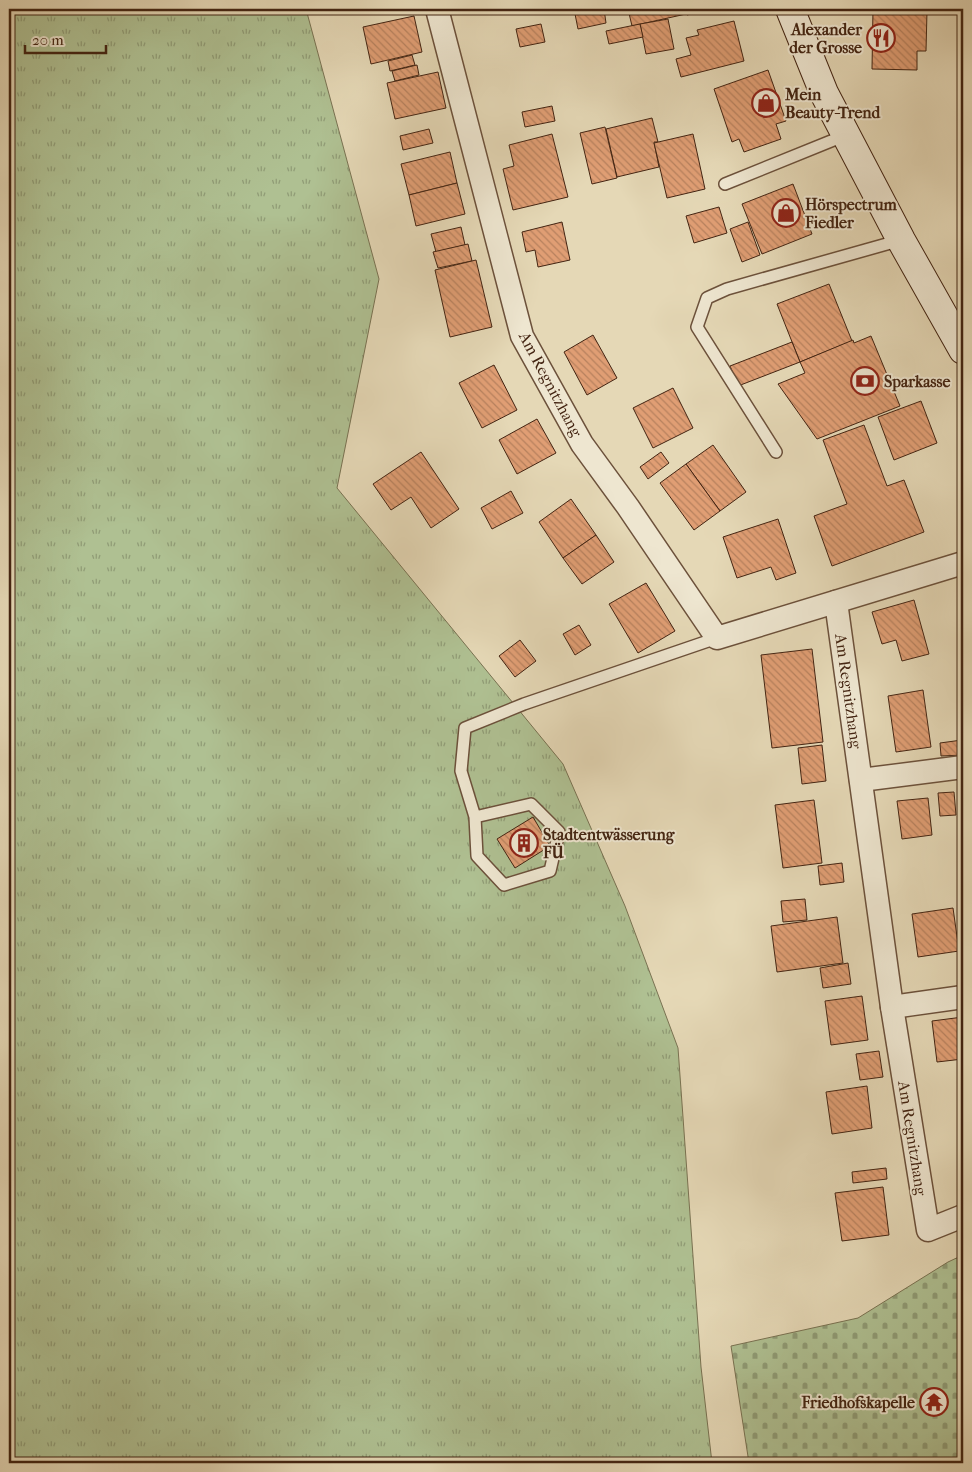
<svg xmlns="http://www.w3.org/2000/svg" width="972" height="1472" font-family="'IM FELL French Canon',serif">
<defs>
<pattern id="grass-tufts" width="24" height="20" patternUnits="userSpaceOnUse" patternTransform="scale(1.25)"><rect width="24" height="20" fill="#afc092"/><path d="M3 7l-1-3M5 7V3M7 7l1-3M15 17l-1-3M17 17v-4M19 17l1-3" fill="none" stroke="#909c76"/></pattern>
<pattern id="cemetery-stones" width="16" height="16" patternUnits="userSpaceOnUse" patternTransform="scale(1.25)"><rect width="16" height="16" fill="#afc092"/><path d="M2 7V4a2 2 0 0 1 4 0v3zM10 15v-3a2 2 0 0 1 4 0v3z" fill="#909c76"/></pattern>
<pattern id="building-back-hatch" width="6" height="6" patternUnits="userSpaceOnUse" patternTransform="scale(1.25)"><rect width="6" height="6" fill="#e09e74"/><path d="M-1 5l2 2M0 0l6 6M5-1l2 2" fill="none" stroke="#b7815e"/></pattern>
</defs>
<rect width="100%" height="100%" fill="#e5d8b6"/>
<filter id="stains"><feTurbulence type="fractalNoise" baseFrequency=".004" numOctaves="4"/><feColorMatrix values="0 0 0 0 .2 0 0 0 0 .09 0 0 0 0 .02 0 0 0 .5 -.17"/></filter>
<radialGradient id="worn" r=".72"><stop offset=".6" stop-color="#630" stop-opacity="0"/><stop offset="1" stop-color="#630" stop-opacity=".3"/></radialGradient>
<path fill="url(#grass-tufts)" stroke="#797252" d="M9 9H306L379 279 337 488 563 764 625 906 678 1048 701 1367 712 1463H9Z"/>
<path fill="url(#cemetery-stones)" stroke="#797252" d="M963 1255V1463H749L731 1346 858 1318 948 1262Z"/>
<g fill="url(#building-back-hatch)" stroke="#432412">
<path d="M574 9H604L606 23 578 29Z"/>
<path d="M628 9H684L686 14 632 26Z"/>
<path d="M685 9H709L687 15Z"/>
<path d="M873 9H917V11H927L926 51H917V70L872 69Z"/>
<path d="M414 16 422 52 371 64 363 27Z"/>
<path d="M668 19 674 49 646 54 640 24Z"/>
<path d="M734 21 744 61 681 77 676 59 691 55 686 38 699 35 697 30Z"/>
<path d="M541 24 545 42 520 47 516 29Z"/>
<path d="M640 24 643 37 609 44 606 31Z"/>
<path d="M412 55 415 65 390 71 388 61Z"/>
<path d="M417 65 419 75 395 81 392 71Z"/>
<path d="M768 70 786 121 776 124 781 139 744 152 739 139 732 142 714 89Z"/>
<path d="M438 72 446 108 395 119 387 83Z"/>
<path d="M552 106 555 121 525 127 522 112Z"/>
<path d="M652 118 658 142H654L659 167 617 177 606 129Z"/>
<path d="M605 127 617 178 592 184 580 133Z"/>
<path d="M429 129 433 143 403 150 400 136Z"/>
<path d="M552 134 568 197 513 210 503 169 514 166 509 145Z"/>
<path d="M693 134 705 189 667 198 654 143Z"/>
<path d="M450 152 457 183 409 195 401 164Z"/>
<path d="M457 183 465 214 416 226 409 195Z"/>
<path d="M793 184 812 234 762 254 742 204Z"/>
<path d="M719 207 727 233 694 243 686 216Z"/>
<path d="M562 222 570 260 538 267 535 250 526 252 522 232Z"/>
<path d="M748 222 760 255 742 262 730 229Z"/>
<path d="M461 227 465 245 436 252 431 234Z"/>
<path d="M468 244 472 261 438 268 433 252Z"/>
<path d="M476 260 492 327 450 337 435 270Z"/>
<path d="M829 284 852 341 800 362 777 304Z"/>
<path d="M593 335 617 378 587 395 564 352Z"/>
<path d="M871 336 900 406 817 439 778 384 805 373 800 362 853 340 854 343Z"/>
<path d="M792 342 800 362 738 386 730 366Z"/>
<path d="M494 365 517 410 482 428 459 383Z"/>
<path d="M673 388 693 428 653 448 633 408Z"/>
<path d="M921 401 937 443 894 460 878 417Z"/>
<path d="M537 419 556 453 517 474 499 440Z"/>
<path d="M864 425 887 486 904 480 924 532 832 566 814 516 847 504 823 440Z"/>
<path d="M713 445 746 492 720 511 686 464Z"/>
<path d="M421 452 459 509 431 528 411 497 391 510 373 484Z"/>
<path d="M661 452 669 463 648 479 640 467Z"/>
<path d="M686 464 720 511 694 530 660 483Z"/>
<path d="M511 491 523 513 492 529 481 508Z"/>
<path d="M571 499 596 535 563 558 539 522Z"/>
<path d="M778 519 796 573 776 580 771 567 737 578 723 537Z"/>
<path d="M596 535 614 562 582 584 563 558Z"/>
<path d="M646 583 675 631 638 653 609 604Z"/>
<path d="M914 600 929 654 902 661 896 640 882 644 872 612Z"/>
<path d="M579 625 591 645 575 655 563 634Z"/>
<path d="M520 640 536 661 515 677 499 656Z"/>
<path d="M812 649 823 742 772 748 761 655Z"/>
<path d="M923 690 931 747 896 752 888 696Z"/>
<path d="M962 740 963 755 941 756 940 743Z"/>
<path d="M822 745 826 781 802 784 798 748Z"/>
<path d="M954 792 956 815 940 816 938 793Z"/>
<path d="M928 798 932 835 902 839 897 801Z"/>
<path d="M814 800 822 863 783 868 775 805Z"/>
<path d="M533 817 550 846 515 868 497 839Z"/>
<path d="M842 863 844 882 820 885 818 866Z"/>
<path d="M805 899 807 920 783 922 781 901Z"/>
<path d="M953 908 959 951 918 957 912 914Z"/>
<path d="M837 917 843 963 777 972 771 926Z"/>
<path d="M848 963 851 984 823 988 820 968Z"/>
<path d="M862 996 868 1040 831 1045 825 1001Z"/>
<path d="M963 1017V1059L937 1062 932 1021Z"/>
<path d="M879 1051 883 1077 860 1080 856 1054Z"/>
<path d="M867 1086 872 1128 832 1134 826 1092Z"/>
<path d="M886 1168 887 1179 853 1183 852 1172Z"/>
<path d="M883 1187 889 1235 842 1241 835 1193Z"/>
</g>
<g fill="none" stroke-linecap="round" stroke-linejoin="round">
<defs>
<g id="service">
<path d="M725 184 846 135"/>
<path d="M776 452 697 327 707 298 727 289 901 240"/>
<path d="M475 817 531 804 559 832 550 871 504 885 477 856 475 817 461 771 465 728 524 704 717 638"/>
</g>
<g id="minor">
<path d="M437 9 522 336 582 444 628 507 717 638 963 563"/>
<path d="M836 602 892 1007 928 1230 963 1216"/>
<path d="M861 780 963 767"/>
<path d="M892 1007 963 997"/>
</g>
<path id="secondary" d="M790 9 824 93 901 240 963 350"/>
</defs>
<use href="#service" stroke="#6c513b" stroke-width="14"/>
<use href="#minor" stroke="#6c513b" stroke-width="25"/>
<use href="#secondary" stroke="#432412" stroke-width="30"/>
<use href="#service" stroke="#eee6d0" stroke-width="11"/>
<use href="#minor" stroke="#eee6d0" stroke-width="22"/>
<use href="#secondary" stroke="#eee6d0" stroke-width="28"/>
</g>
<defs>
<symbol id="restaurant-ring" viewBox="-11 -11 22 22"><circle r="9.5" fill="#eee6d0" stroke="#8f2418" stroke-width="1.5"/><path d="M-5-6h1v4h1v-4h1v4h1v-4h1v5L-1.5 .5V6h-2V.5L-5-1ZM5-6V6H3V1.5H1.5Q1.5-4 5-6Z" fill="#8f2418"/></symbol>
<symbol id="shop-ring" viewBox="-11 -11 22 22"><circle r="9.5" fill="#eee6d0" stroke="#8f2418" stroke-width="1.5"/><path d="M-5-2.5h2.3a2.7 3.5 0 0 1 5.4 0H5L5.5 6h-11ZM-1.5-2.5h3a1.5 2.3 0 0 0-3 0Z" fill="#8f2418"/></symbol>
<symbol id="bank-ring" viewBox="-11 -11 22 22"><circle r="9.5" fill="#eee6d0" stroke="#8f2418" stroke-width="1.5"/><path d="M-6-4H6V4H-6ZM0-2.3a2.3 2.3 0 1 0 0 4.6a2.3 2.3 0 1 0 0-4.6Z" fill="#8f2418"/></symbol>
<symbol id="building-ring" viewBox="-11 -11 22 22"><circle r="9.5" fill="#eee6d0" stroke="#8f2418" stroke-width="1.5"/><path d="M-4-6H4V6H1V3H-1V6H-4ZM-2.5-4.3h1.7v1.8h-1.7ZM.8-4.3h1.7v1.8H.8ZM-2.5-1h1.7V.8h-1.7ZM.8-1h1.7V.8H.8Z" fill="#8f2418"/></symbol>
<symbol id="temple-ring" viewBox="-11 -11 22 22"><circle r="9.5" fill="#eee6d0" stroke="#8f2418" stroke-width="1.5"/><path d="M0-6L5-2H3V0L6.5 2.5H4V6H1.5V3h-3V6H-4V2.5H-6.5L-3 0V-2H-5Z" fill="#8f2418"/></symbol>
</defs>
<g fill-rule="evenodd">
<use href="#restaurant-ring" x="865" y="22" width="32" height="32"/>
<use href="#shop-ring" x="750" y="87" width="32" height="32"/>
<use href="#shop-ring" x="770" y="197" width="32" height="32"/>
<use href="#bank-ring" x="849" y="365" width="32" height="32"/>
<use href="#building-ring" x="508" y="827" width="32" height="32"/>
<use href="#temple-ring" x="918" y="1386" width="32" height="32"/>
</g>
<g text-anchor="middle" stroke-width="4" stroke-linejoin="round" paint-order="stroke">
<g font-size="16" font-weight="bold" fill="#432412" stroke="#eee6d0" text-anchor="start">
<text x="862" y="35" text-anchor="end">Alexander<tspan x="862" dy="18">der Grosse</tspan></text>
<text x="785" y="100">Mein<tspan x="785" dy="18">Beauty-Trend</tspan></text>
<text x="805" y="210">Hörspectrum<tspan x="805" dy="18">Fiedler</tspan></text>
<text x="884" y="387">Sparkasse</text>
<text x="543" y="840">Stadtentwässerung<tspan x="543" dy="18">FÜ</tspan></text>
<text x="915" y="1408" text-anchor="end">Friedhofskapelle</text>
</g>
<g font-size="16" fill="#432412" stroke="#eee6d0">
<text transform="translate(551 384) rotate(62)" y="6">Am Regnitzhang</text>
<text transform="translate(849 691) rotate(82)" y="6">Am Regnitzhang</text>
<text transform="translate(913 1138) rotate(81)" y="6">Am Regnitzhang</text>
</g>
</g>
<rect width="972" height="1472" fill="none" stroke="#e5d8b6" stroke-width="30"/>
<rect x="10" y="10" width="952" height="1452" fill="none" stroke="#432412" stroke-width="2.5"/>
<rect x="15" y="15" width="942" height="1442" fill="none" stroke="#432412"/>
<path d="M25 45v8h81v-8" fill="none" stroke="#432412" stroke-width="2.5"/>
<text x="32" y="45" font-size="15" fill="#432412" stroke="#eee6d0" stroke-width="4" paint-order="stroke">20 m</text>
<rect width="100%" height="100%" filter="url(#stains)"/>
<rect width="100%" height="100%" fill="url(#worn)"/>
</svg>
